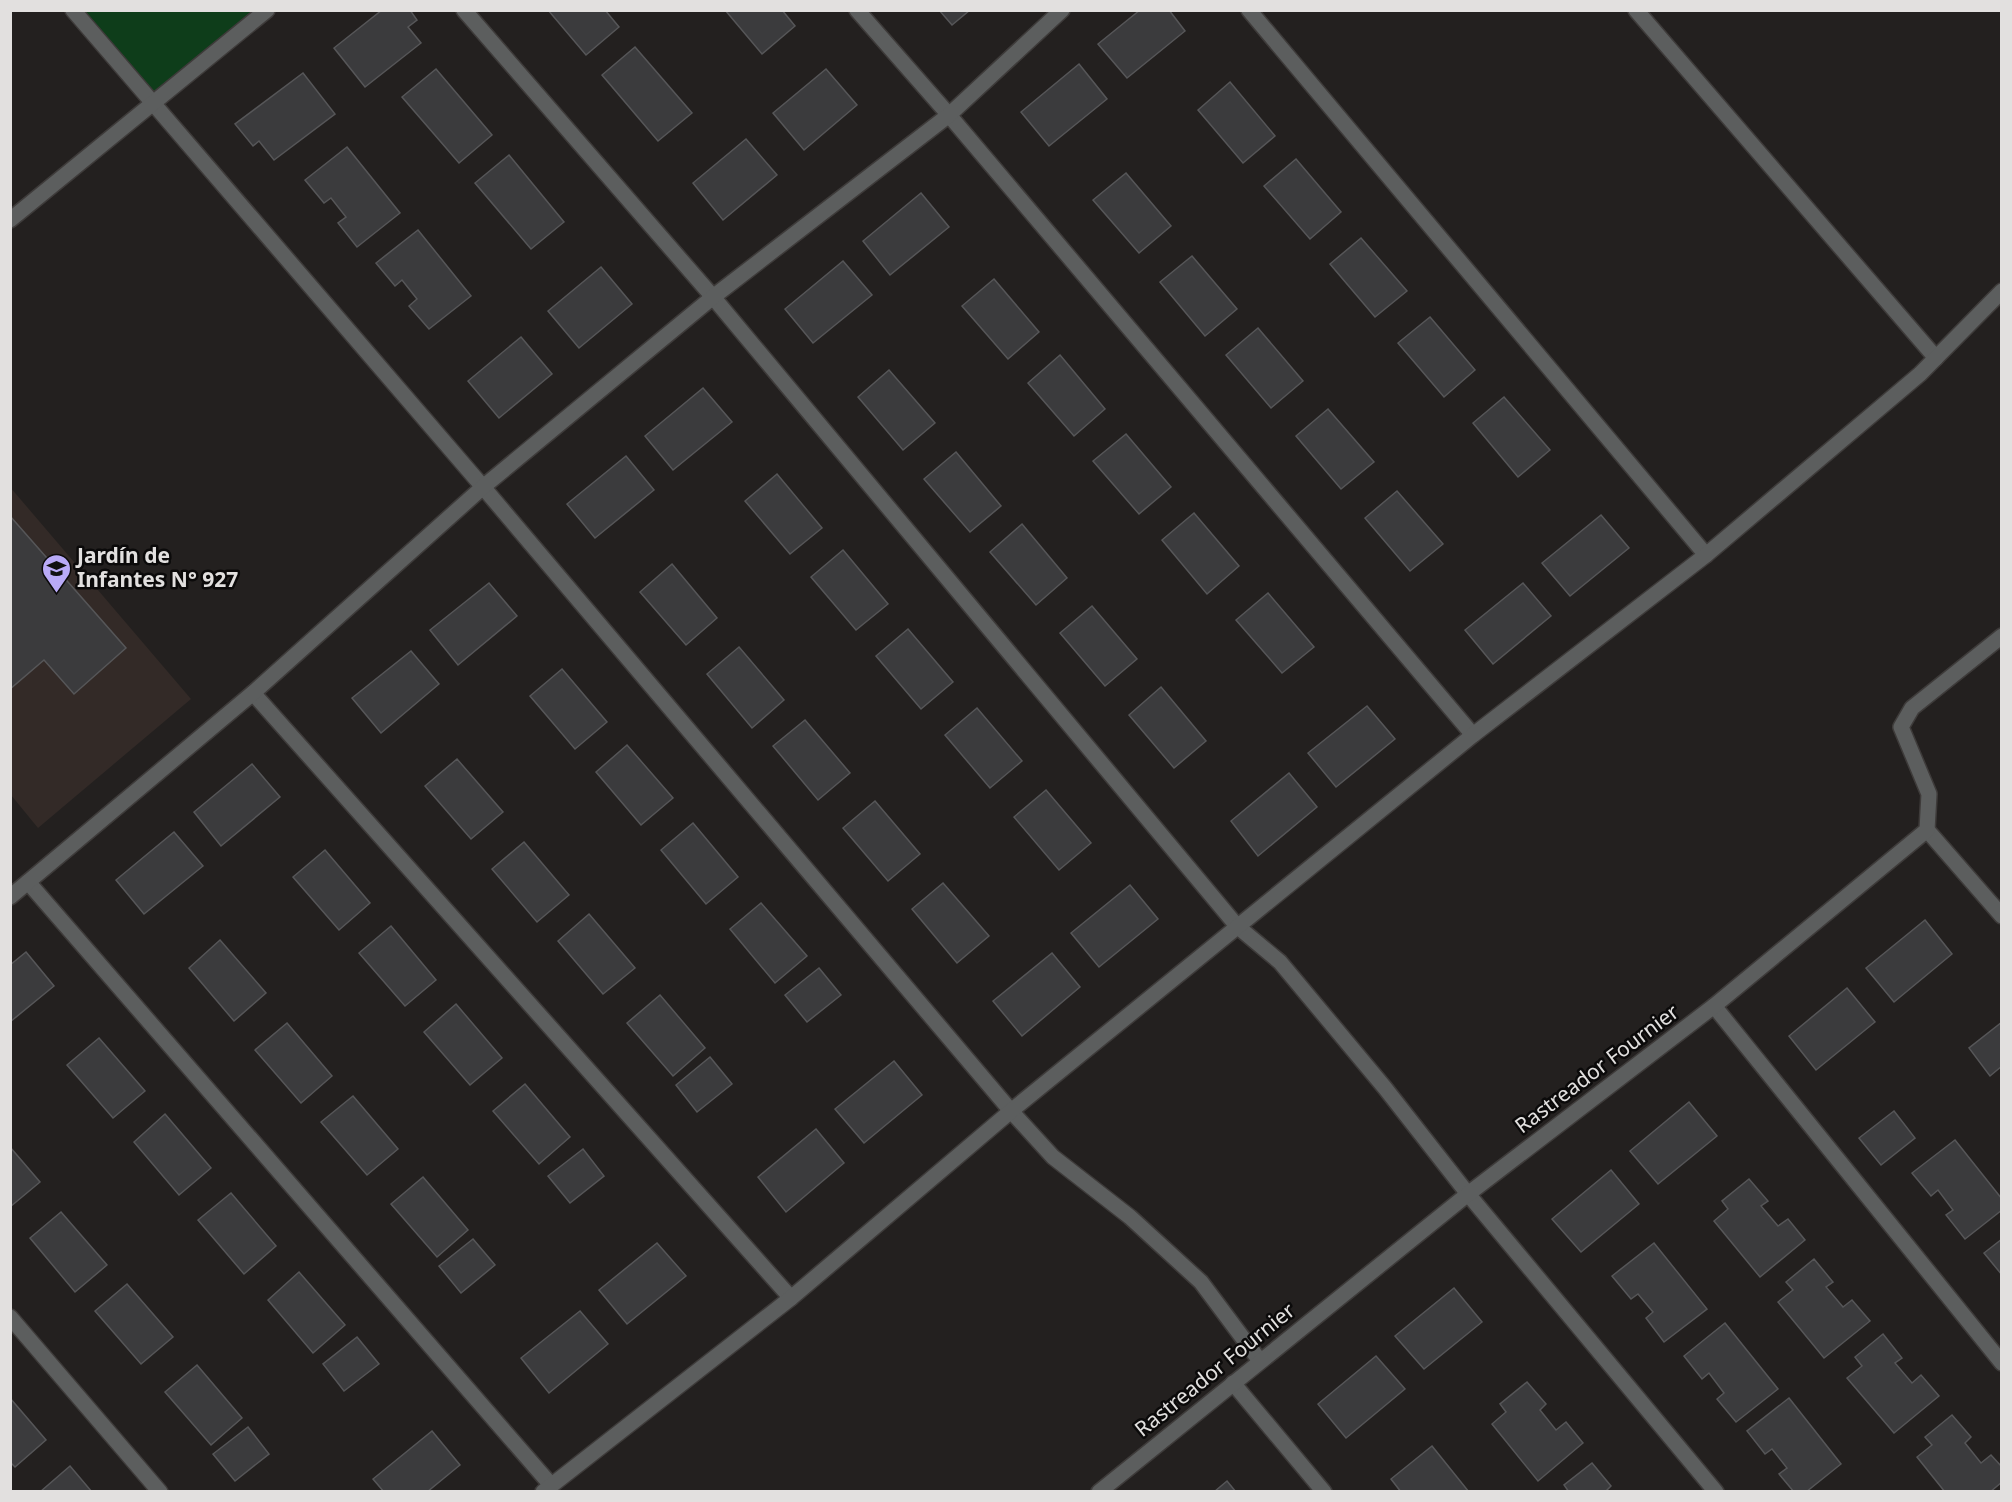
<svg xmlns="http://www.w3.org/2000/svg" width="2012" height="1502" font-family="'Noto Sans',sans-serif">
<rect width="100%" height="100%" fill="#23201f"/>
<path fill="#332a27" d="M10 487 191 699 38 828 11 795Z"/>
<path fill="#0e3d1a" d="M73 11H267L153 104Z"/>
<g fill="#3b3b3d" stroke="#565658" stroke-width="1.5">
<path d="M382 10H410L417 20 408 27 421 43 365 87 334 48Z"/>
<path d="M548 10H605L619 27 586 55Z"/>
<path d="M725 10H782L795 26 762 54Z"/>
<path d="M939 10H970L952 25Z"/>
<path d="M1140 10H1169L1185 31 1127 78 1098 44Z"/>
<path d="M635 47 692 113 658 141 602 75Z"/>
<path d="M1079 64 1107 99 1049 146 1021 112Z"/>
<path d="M436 69 492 135 459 163 402 97Z"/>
<path d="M826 69 857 105 804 150 773 113Z"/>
<path d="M303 73 335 114 274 160 259 141 253 146 235 124Z"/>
<path d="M1230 82 1275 136 1243 163 1198 110Z"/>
<path d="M746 139 777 175 723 220 693 183Z"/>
<path d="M347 147 400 213 357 247 338 223 346 217 331 198 324 203 305 180Z"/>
<path d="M509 155 564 222 531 249 475 183Z"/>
<path d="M1296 159 1341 212 1310 239 1264 186Z"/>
<path d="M1126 173 1171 226 1139 253 1093 200Z"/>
<path d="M921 193 949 227 890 275 863 241Z"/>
<path d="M418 230 471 296 429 329 409 306 417 299 402 280 395 286 376 263Z"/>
<path d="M1361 238 1407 291 1375 317 1330 264Z"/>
<path d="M1192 256 1237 309 1205 336 1160 282Z"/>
<path d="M843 261 872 295 813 343 785 309Z"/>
<path d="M601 267 632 304 579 348 548 311Z"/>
<path d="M994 279 1039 332 1008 359 962 306Z"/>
<path d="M1430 317 1475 370 1444 397 1398 343Z"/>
<path d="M1258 328 1303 381 1271 408 1226 355Z"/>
<path d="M521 337 552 374 499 418 468 381Z"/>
<path d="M1060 355 1105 409 1074 436 1028 383Z"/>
<path d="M889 370 935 423 903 450 858 397Z"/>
<path d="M703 388 732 422 673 470 645 436Z"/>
<path d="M1504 397 1550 450 1518 477 1473 423Z"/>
<path d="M1328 409 1374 462 1341 489 1296 436Z"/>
<path d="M1126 434 1171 487 1139 514 1093 461Z"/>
<path d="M956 452 1001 506 970 532 924 479Z"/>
<path d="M626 456 654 490 595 538 567 504Z"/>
<path d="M777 474 822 528 790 554 745 501Z"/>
<path d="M1397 491 1443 544 1410 571 1365 518Z"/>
<path d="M1194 513 1239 566 1207 594 1162 540Z"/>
<path d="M1601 515 1629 548 1570 596 1542 563Z"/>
<path d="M10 516 126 648 74 694 44 660 10 689Z"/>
<path d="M1022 524 1067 578 1036 605 990 552Z"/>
<path d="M843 550 888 604 856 630 811 577Z"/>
<path d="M672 564 717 618 686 645 640 592Z"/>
<path d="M489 583 517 616 458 665 430 630Z"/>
<path d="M1523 583 1551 616 1493 664 1465 630Z"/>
<path d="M1268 593 1314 647 1282 673 1236 620Z"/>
<path d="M1092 606 1137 659 1105 686 1060 633Z"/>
<path d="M908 629 953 682 921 709 876 656Z"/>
<path d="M739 647 784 700 752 728 707 674Z"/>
<path d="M411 651 439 684 381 733 352 698Z"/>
<path d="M562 669 607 722 575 749 530 696Z"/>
<path d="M1161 687 1206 741 1174 768 1129 715Z"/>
<path d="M1367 706 1395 739 1336 787 1308 753Z"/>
<path d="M977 708 1022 761 990 788 945 735Z"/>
<path d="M805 720 850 773 818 800 773 746Z"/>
<path d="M627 745 673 798 641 825 596 772Z"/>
<path d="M457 759 503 812 471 839 425 786Z"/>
<path d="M252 764 280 797 221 846 194 812Z"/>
<path d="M1289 773 1317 807 1258 856 1231 821Z"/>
<path d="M1046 790 1091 843 1059 870 1014 817Z"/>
<path d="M875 801 920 854 888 881 843 828Z"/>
<path d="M693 823 738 877 706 904 661 850Z"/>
<path d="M174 832 203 866 144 914 116 880Z"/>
<path d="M524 842 569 895 537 922 492 869Z"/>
<path d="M325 850 370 903 339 930 293 877Z"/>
<path d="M943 883 989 936 957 963 912 909Z"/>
<path d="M1130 885 1158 919 1099 967 1071 933Z"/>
<path d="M761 903 807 956 775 983 730 929Z"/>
<path d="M589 914 635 968 603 994 558 941Z"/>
<path d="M1925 920 1952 954 1894 1002 1866 968Z"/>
<path d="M391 926 436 980 405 1006 359 953Z"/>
<path d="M220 940 266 993 234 1021 189 968Z"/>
<path d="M26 952 54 986 10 1022V965Z"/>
<path d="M1052 953 1080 987 1022 1036 993 1001Z"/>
<path d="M819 968 841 995 807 1022 785 995Z"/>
<path d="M1847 988 1875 1022 1816 1070 1789 1036Z"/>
<path d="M660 995 705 1048 673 1076 627 1023Z"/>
<path d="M456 1004 502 1058 470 1085 424 1032Z"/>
<path d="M2002 1022V1066L1990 1076 1969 1048Z"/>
<path d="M287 1023 332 1076 301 1103 255 1050Z"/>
<path d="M99 1038 145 1091 113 1118 67 1065Z"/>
<path d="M710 1057 732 1084 697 1112 676 1085Z"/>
<path d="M894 1061 922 1095 864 1143 835 1109Z"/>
<path d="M525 1084 570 1137 539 1164 493 1111Z"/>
<path d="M353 1096 398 1149 367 1175 321 1122Z"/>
<path d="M1689 1102 1717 1136 1658 1184 1630 1151Z"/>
<path d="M1894 1111 1915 1138 1881 1165 1859 1138Z"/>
<path d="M165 1114 211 1168 179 1195 134 1142Z"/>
<path d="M816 1129 844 1163 786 1212 758 1177Z"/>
<path d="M1955 1140 2002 1199V1210L1965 1239 1946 1215 1953 1210 1938 1190 1931 1196 1912 1173Z"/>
<path d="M10 1147 40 1182 10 1207Z"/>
<path d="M583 1149 604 1176 570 1203 548 1176Z"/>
<path d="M1611 1170 1639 1204 1581 1252 1552 1219Z"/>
<path d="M423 1177 468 1230 437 1257 391 1204Z"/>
<path d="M1749 1179 1768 1201 1761 1206 1778 1226 1788 1219 1805 1240 1760 1277 1714 1221 1728 1209 1722 1201Z"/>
<path d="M231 1193 276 1246 244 1274 198 1220Z"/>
<path d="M61 1212 107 1265 75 1292 30 1238Z"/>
<path d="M473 1239 495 1265 461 1293 439 1266Z"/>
<path d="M2002 1239V1275L1984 1253Z"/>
<path d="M657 1243 686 1276 627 1324 599 1290Z"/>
<path d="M1654 1243 1707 1309 1664 1342 1646 1318 1653 1312 1638 1294 1631 1299 1612 1276Z"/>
<path d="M1814 1259 1833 1282 1826 1287 1843 1307 1852 1300 1870 1321 1824 1358 1778 1302 1793 1290 1786 1282Z"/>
<path d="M299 1272 345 1325 313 1353 268 1300Z"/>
<path d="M127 1284 173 1337 141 1364 95 1311Z"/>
<path d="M1454 1288 1482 1322 1424 1369 1395 1336Z"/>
<path d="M580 1311 608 1344 549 1393 521 1358Z"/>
<path d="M1725 1323 1778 1389 1736 1422 1717 1399 1724 1393 1709 1373 1702 1379 1684 1356Z"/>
<path d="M1883 1334 1902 1358 1895 1363 1912 1383 1921 1375 1939 1396 1894 1433 1847 1378 1862 1366 1855 1357Z"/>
<path d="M357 1337 379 1364 344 1391 323 1364Z"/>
<path d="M1376 1356 1405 1389 1346 1438 1318 1404Z"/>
<path d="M197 1365 242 1418 211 1445 165 1392Z"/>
<path d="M1527 1382 1546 1404 1540 1410 1556 1430 1566 1422 1583 1443 1538 1481 1492 1424 1506 1412 1500 1404Z"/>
<path d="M10 1398 46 1440 15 1467 10 1462Z"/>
<path d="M1789 1398 1841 1464 1806 1492H1794L1779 1474 1787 1468 1772 1449 1765 1454 1747 1431Z"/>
<path d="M1952 1415 1971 1437 1965 1443 1981 1463 1991 1455 2002 1467V1482L1990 1492H1945L1917 1457 1932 1445 1925 1437Z"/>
<path d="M248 1427 269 1454 235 1481 213 1454Z"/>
<path d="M432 1431 460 1465 427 1492H384L373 1479Z"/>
<path d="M1432 1446 1469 1492H1401L1391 1479Z"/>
<path d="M1592 1463 1611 1486 1605 1492H1569L1564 1485Z"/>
<path d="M70 1466 92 1492H40Z"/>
<path d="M1227 1481 1236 1492H1214Z"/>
</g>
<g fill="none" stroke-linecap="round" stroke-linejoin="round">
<defs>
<g id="minor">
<path d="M73 10 483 487 1011 1111 1053 1157 1130 1217 1201 1282 1260 1361"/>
<path d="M464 10 713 297 1237 926 1280 962 1385 1088 1468 1194 1716 1492"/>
<path d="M857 10 949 115 1473 735"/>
<path d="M1249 10 1706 555"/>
<path d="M1636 10 1936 358"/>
<path d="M10 220 267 10"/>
<path d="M253 693 791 1298"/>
<path d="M1927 830 2002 916"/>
<path d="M28 882 551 1485"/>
<path d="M10 897 253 693 483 487 713 297 949 115 1062 10"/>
<path d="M1714 1006 2002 1363"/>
<path d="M10 1317 160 1492"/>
<path d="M1233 1383 1324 1492"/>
<path d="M543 1492 791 1298 1011 1111 1473 735 1706 555 1920 374 2002 291"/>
<path d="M1099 1492 1468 1194 1714 1006 1927 830 1929 794 1901 727 1912 708 2002 636"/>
</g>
</defs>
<use href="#minor" stroke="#3e3b3a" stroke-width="18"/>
<use href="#minor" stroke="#5c5e5e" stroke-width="15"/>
</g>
<defs>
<symbol id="school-pin" viewBox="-11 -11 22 30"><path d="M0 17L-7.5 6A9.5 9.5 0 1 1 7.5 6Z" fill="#b9aaf7" stroke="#0b0a0a"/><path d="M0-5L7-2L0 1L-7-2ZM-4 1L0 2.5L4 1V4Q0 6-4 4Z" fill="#111"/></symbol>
</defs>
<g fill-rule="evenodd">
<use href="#school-pin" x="40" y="552" width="33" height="45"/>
</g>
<g text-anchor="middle" stroke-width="5" stroke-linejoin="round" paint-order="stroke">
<g font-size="21" font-weight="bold" fill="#e2e0df" stroke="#0b0a0a" text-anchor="start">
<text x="77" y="563">Jardín de<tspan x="77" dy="24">Infantes N° 927</tspan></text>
</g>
<g font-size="21" fill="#e2e0df" stroke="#0b0a0a">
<text transform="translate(1597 1069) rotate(-37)" y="7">Rastreador Fournier</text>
<text transform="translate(1215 1370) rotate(-39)" y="7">Rastreador Fournier</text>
</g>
</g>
<rect width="2012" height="1502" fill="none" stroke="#e2e0df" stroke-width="24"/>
</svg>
